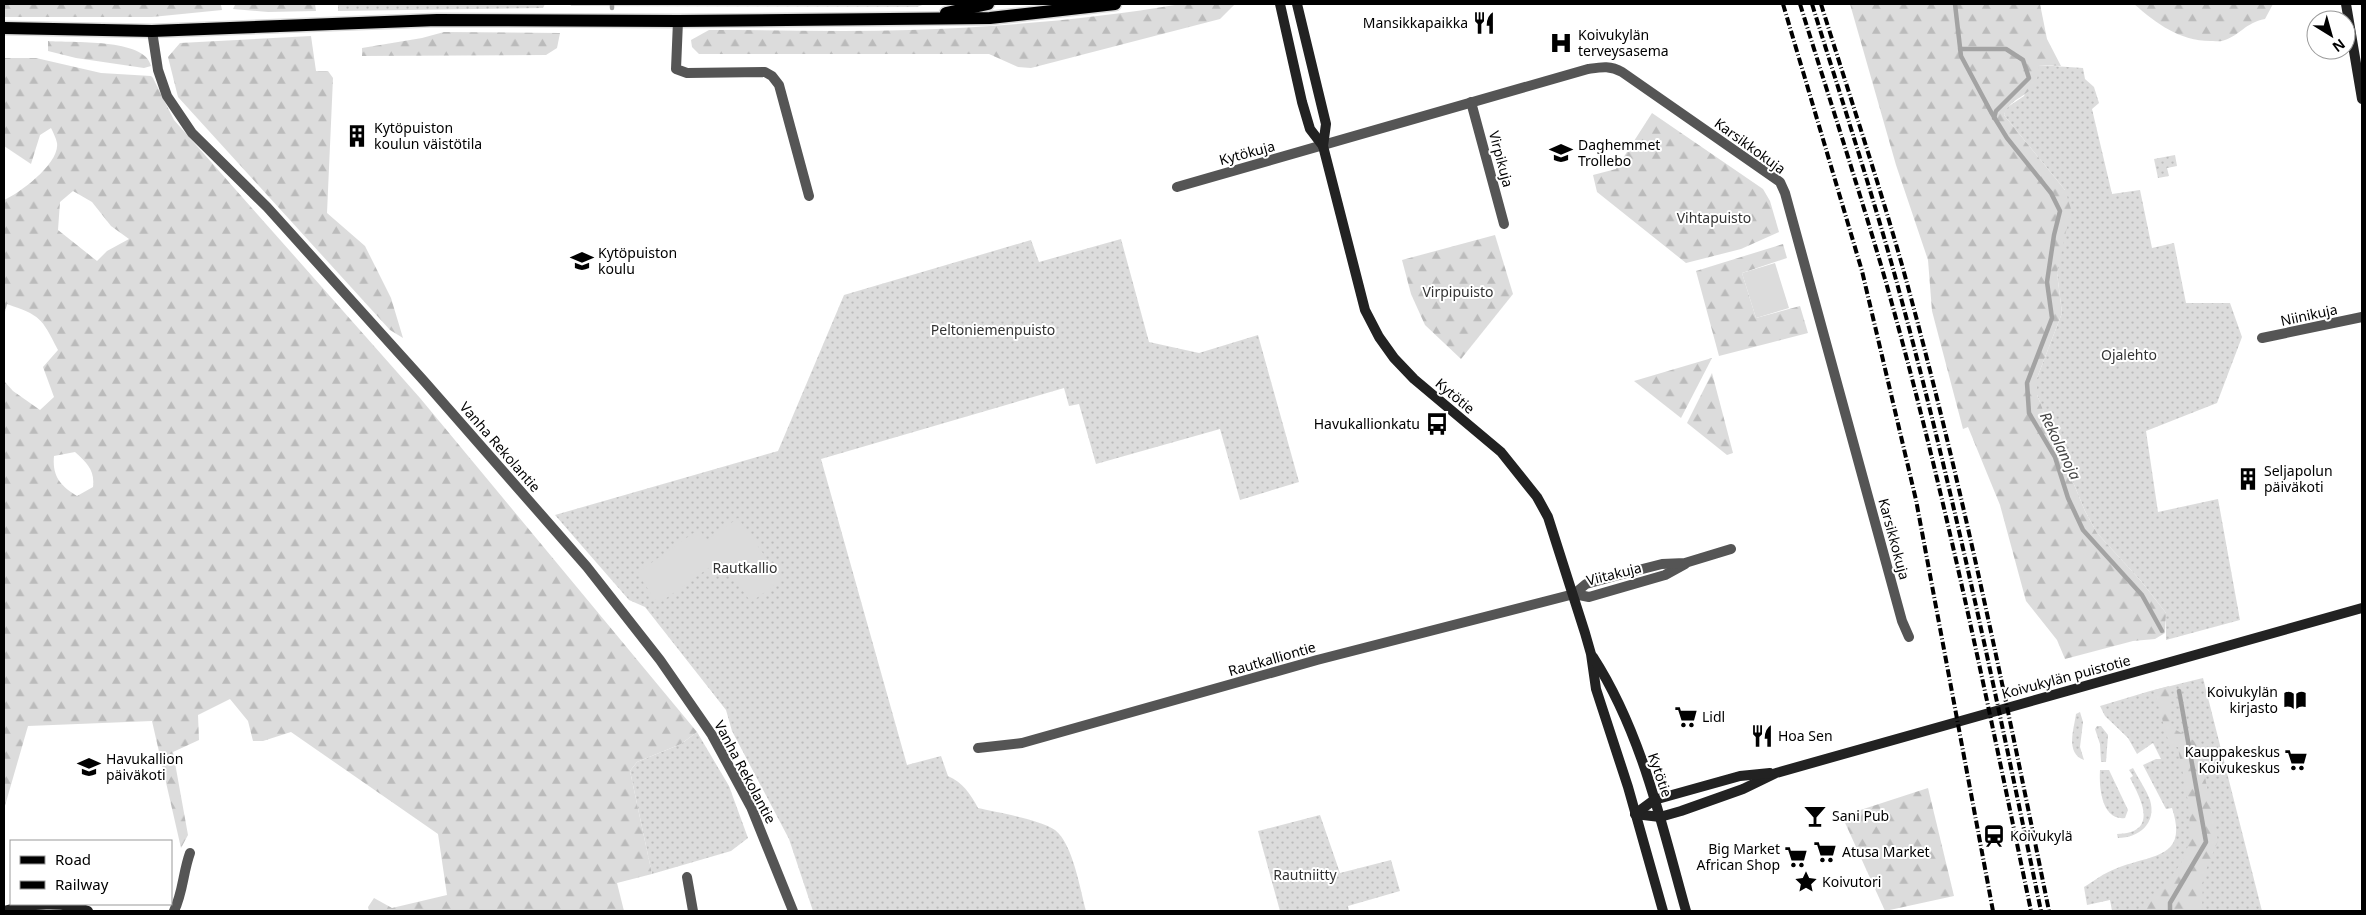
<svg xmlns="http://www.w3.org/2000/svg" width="2366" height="915" font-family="'Noto Sans',sans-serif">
<defs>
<pattern id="grass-dots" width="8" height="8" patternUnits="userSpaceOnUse" patternTransform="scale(1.25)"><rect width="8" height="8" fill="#dcdcdc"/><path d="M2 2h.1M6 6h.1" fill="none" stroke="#bbb" stroke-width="1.8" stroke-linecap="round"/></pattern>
<pattern id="forest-firs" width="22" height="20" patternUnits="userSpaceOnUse" patternTransform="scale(1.25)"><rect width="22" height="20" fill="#dcdcdc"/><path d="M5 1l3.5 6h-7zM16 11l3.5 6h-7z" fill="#bbb"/></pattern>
</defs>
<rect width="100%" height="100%" fill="#fff"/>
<g fill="url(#grass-dots)">
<path d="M338 4H545L543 8 338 11Z"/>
<path d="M570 4H925L917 7 571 6Z"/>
<path d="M2038 65 2083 68 2085 79 2094 87 2099 103 2092 109 2112 194 2140 190 2152 248 2174 243 2186 303H2230L2242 337 2217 403 2146 431 2158 512 2218 499 2240 620 2166 640V613L2141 581 2097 533 2085 511 2037 395V378L2062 313 2057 273 2061 249 2065 190 2004 115 2006 108 2024 96Z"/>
<path d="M2175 155 2177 166 2167 168 2169 176 2158 178 2154 159Z"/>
<path d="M1121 239 1149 342 1199 353 1258 335 1299 482 1240 500 1220 429 1096 464 1079 404 1069 406 1064 388 821 459 907 765 941 756 948 776C963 783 970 793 978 808 996 812 1042 820 1055 830 1073 844 1080 889 1086 911H813L789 839 732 731 726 710 645 607 629 600 555 515 778 451 844 295 1031 240 1039 262Z"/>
<path d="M2203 678 2262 911H2112L2110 900 2087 905 2084 887C2094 881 2104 873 2115 869 2151 854 2189 860 2172 808L2166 809 2143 765 2156 759H2161L2153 743 2137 754 2128 738 2105 716 2100 706 2150 691Z"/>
<path d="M2080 712 2083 722 2080 747 2084 760C2065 753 2074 729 2076 714Z"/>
<path d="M2097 726H2101L2108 735 2106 762H2101L2100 744 2095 729Z"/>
<path d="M697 732 729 786 748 838 731 851 652 874 630 771 637 762 681 744Z"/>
<path d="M2133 768C2138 778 2146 789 2150 800 2157 823 2139 838 2118 838L2117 834C2159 833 2142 801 2130 778L2133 776 2129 770Z"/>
<path d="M2100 770H2109L2128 810 2125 818C2101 821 2099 786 2100 770Z"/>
<path d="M1320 815 1340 873 1391 860 1400 891 1348 906 1349 911H1280L1258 831Z"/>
</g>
<g fill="url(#forest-firs)" fill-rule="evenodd">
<path d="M4 4H195L221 5 222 10 152 17H4Z"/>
<path d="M246 4H315L316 11 268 12 233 9 235 5Z"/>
<path d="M1181 4H1235L1220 19 1031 68 1018 67 989 54H699L692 47 691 40 709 30C776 30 843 32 910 30 1000 27 1093 19 1181 4Z"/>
<path d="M1850 4H2040L2047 39 2061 66 2039 65C2039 99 2011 93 2004 115L2065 190 2071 209 2057 273 2062 313 2037 378V395L2085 511 2097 533 2141 581 2166 613 2165 633 2155 639 2133 641 2065 659 2057 640 2026 601 2000 505 1968 427 1963 429 1932 311 1928 260 1896 165Z"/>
<path d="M2134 4H2273L2265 19C2245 23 2240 35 2225 40 2221 42 2216 41 2213 41 2181 42 2157 24 2134 4Z"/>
<path d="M444 32 560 33 557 48 546 55 362 56V48L422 38Z"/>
<path d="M311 36 316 71H328L333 78 327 213 365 246 391 298 403 338 390 330 178 97 168 57 180 43Z"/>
<path d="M48 41C70 43 146 38 151 66L144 68 76 58 48 51Z"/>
<path d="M4 58H36L101 73 151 76 153 78 174 120 420 398 697 732 681 744 637 762 630 771 652 874 617 883 624 911H369L368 907 374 898 392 908 447 895 438 834 291 732 263 741H253L248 721 230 699 198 715 199 740 173 752 188 835 181 848 152 721 28 726 4 809 5 718 4 712V381L13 391 40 410 54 397 43 367 58 350C41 317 41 316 7 304L4 316V200C20 193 60 163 57 143 56 138 53 132 51 128L40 135 31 164 4 146ZM73 191 92 202 111 226 129 239 107 251 97 261 58 230 60 202ZM75 452C87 463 95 470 93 487L77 496C61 486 52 477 54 456Z"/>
<path d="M1652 113 1763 189 1770 201 1779 232 1741 249 1686 263 1597 192 1593 175 1616 169Z"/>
<path d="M1495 235 1513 294 1461 359 1425 325 1411 294 1402 260Z"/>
<path d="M1783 244 1787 258 1742 273 1756 318 1800 306 1808 333 1719 356 1696 271Z"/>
<path d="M1712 358 1681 418 1634 381Z"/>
<path d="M1712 373 1733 453 1727 455 1687 423Z"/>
<path d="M2169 686 2171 727 2198 743 2218 841 2203 877 2202 911H2137C2151 896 2170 881 2181 863 2200 833 2183 781 2178 747H2170L2154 690Z"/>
<path d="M1928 788 1954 896 1885 911 1842 816Z"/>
</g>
<g fill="#dcdcdc">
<path d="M1775 263 1789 308 1756 318 1742 273Z"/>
<path d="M738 518 782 580 751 602 720 560 658 604 637 573 699 529 707 540Z"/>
</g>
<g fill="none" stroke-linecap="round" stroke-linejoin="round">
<g stroke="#a3a3a3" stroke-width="4.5">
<path d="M612 4V8"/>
<path d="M1955 4 1961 56 1991 112 2007 138 2051 193 2060 211 2054 235 2047 282 2052 318 2027 383 2029 413 2055 457 2068 498 2083 530 2142 595 2162 631"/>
<path d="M1960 49H2006L2023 60 2029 78 1996 111 1994 118"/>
<path d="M2170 911V903L2206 842 2179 691"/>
</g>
<defs>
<g id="primary">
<path d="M946 13 988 4"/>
<path d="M4 28 152 31 437 20 678 21 990 18 1115 4"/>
</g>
</defs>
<use href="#primary" stroke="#dbdbdb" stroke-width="15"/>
<g stroke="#555" stroke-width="10">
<path d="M678 21 676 69 687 73 765 72 772 76 779 85 809 196"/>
<path d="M152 31 158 70 167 96 192 133 267 207 424 381 587 567 660 660 712 735 751 807 793 911"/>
<path d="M1471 102 1504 224"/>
<path d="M1177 187 1588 69C1601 67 1610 65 1622 72L1780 182 1785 193 1902 621 1909 637"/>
<path d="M2262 338 2362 317"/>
<path d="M1574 594 1589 597 1665 575 1685 564"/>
<path d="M978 748 1022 743 1317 660 1574 594 1586 584 1615 576 1662 564 1685 563 1731 549"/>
<path d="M687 877 693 911"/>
<path d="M174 911C183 893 183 872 190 853"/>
</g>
<g stroke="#222" stroke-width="10">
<path d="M1280 4 1302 102 1310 129 1323 146"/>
<path d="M1297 4 1326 124 1323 146 1365 310 1379 337 1394 358 1414 379 1501 452 1537 497 1548 517 1585 633 1591 654 1596 689 1628 787 1663 911"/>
<path d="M2346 4 2362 99"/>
<path d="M1593 657C1642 733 1662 826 1686 911"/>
<path d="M1635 814 1660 817 1681 811 1743 789 1776 773 2362 608"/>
<path d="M1635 814 1654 800 1740 776 1770 773"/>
<path d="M4 911C26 904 66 901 88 911"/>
</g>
<use href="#primary" stroke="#000" stroke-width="12"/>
<g stroke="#000" stroke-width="4" stroke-dasharray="8 2.5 1 2.5" stroke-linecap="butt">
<path d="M1783 4 1862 271 1916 500 1993 911"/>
<path d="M1800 4C1827 91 1855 177 1881 265 1942 477 1986 695 2031 911"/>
<path d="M1812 4C1839 91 1867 177 1892 265 1951 478 1996 695 2041 911"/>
<path d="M1821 4C1848 91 1877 177 1902 265 1961 478 2005 695 2049 911"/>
</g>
</g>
<defs>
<symbol id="restaurant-bare" viewBox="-9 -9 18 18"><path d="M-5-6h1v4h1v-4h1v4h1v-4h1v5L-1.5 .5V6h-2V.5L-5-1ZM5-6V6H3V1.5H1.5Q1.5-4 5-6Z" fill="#000" stroke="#fff" stroke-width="2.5" paint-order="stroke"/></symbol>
<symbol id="hospital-bare" viewBox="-9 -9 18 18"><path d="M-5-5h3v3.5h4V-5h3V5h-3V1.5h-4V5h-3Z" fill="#000" stroke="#fff" stroke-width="2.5" paint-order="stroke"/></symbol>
<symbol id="building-bare" viewBox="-9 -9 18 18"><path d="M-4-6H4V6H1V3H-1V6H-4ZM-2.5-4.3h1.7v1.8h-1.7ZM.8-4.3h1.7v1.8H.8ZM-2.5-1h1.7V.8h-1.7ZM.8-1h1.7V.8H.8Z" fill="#000" stroke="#fff" stroke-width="2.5" paint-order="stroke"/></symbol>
<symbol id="school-bare" viewBox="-9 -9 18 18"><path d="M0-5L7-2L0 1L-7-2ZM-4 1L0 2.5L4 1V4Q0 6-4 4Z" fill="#000" stroke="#fff" stroke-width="2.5" paint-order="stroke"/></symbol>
<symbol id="bus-bare" viewBox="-9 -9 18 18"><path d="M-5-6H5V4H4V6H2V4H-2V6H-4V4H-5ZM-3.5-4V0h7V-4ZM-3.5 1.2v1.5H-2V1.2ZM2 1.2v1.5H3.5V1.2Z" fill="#000" stroke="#fff" stroke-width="2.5" paint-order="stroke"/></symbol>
<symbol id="library-bare" viewBox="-9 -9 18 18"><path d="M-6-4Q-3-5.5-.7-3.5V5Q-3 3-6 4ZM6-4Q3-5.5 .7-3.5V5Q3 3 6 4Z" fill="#000" stroke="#fff" stroke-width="2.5" paint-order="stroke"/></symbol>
<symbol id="supermarket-bare" viewBox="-9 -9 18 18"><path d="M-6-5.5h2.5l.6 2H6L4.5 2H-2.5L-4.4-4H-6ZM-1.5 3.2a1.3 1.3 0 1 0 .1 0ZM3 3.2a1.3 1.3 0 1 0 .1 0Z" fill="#000" stroke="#fff" stroke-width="2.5" paint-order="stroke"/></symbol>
<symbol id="bar-bare" viewBox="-9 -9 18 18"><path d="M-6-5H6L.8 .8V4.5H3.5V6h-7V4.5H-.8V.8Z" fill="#000" stroke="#fff" stroke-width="2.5" paint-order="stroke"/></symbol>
<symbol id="station-bare" viewBox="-9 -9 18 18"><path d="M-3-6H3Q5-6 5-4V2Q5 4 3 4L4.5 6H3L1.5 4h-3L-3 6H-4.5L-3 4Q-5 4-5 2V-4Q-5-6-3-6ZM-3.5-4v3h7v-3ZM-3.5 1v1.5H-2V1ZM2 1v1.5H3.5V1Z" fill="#000" stroke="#fff" stroke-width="2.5" paint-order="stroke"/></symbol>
<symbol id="sight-bare" viewBox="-9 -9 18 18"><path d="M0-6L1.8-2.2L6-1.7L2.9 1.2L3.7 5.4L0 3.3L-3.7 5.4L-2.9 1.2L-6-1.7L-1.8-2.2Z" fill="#000" stroke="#fff" stroke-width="2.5" paint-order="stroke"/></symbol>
</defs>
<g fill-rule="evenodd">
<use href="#restaurant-bare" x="1468" y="7" width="32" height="32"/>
<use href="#hospital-bare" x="1545" y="27" width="32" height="32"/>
<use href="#building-bare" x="341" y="120" width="32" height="32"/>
<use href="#school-bare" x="1545" y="137" width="32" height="32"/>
<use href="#school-bare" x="566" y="245" width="32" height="32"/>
<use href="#bus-bare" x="1421" y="408" width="32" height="32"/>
<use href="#building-bare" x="2232" y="463" width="32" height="32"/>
<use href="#library-bare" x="2279" y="684" width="32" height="32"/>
<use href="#supermarket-bare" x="1670" y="701" width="32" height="32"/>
<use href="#restaurant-bare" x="1746" y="720" width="32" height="32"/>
<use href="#supermarket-bare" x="2280" y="744" width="32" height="32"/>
<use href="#school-bare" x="73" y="751" width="32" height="32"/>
<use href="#bar-bare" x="1799" y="800" width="32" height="32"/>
<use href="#station-bare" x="1978" y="820" width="32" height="32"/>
<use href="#supermarket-bare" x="1809" y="836" width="32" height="32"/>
<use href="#supermarket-bare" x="1780" y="841" width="32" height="32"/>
<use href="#sight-bare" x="1790" y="866" width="32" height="32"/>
</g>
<g text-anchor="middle" stroke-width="4" stroke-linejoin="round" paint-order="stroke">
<g font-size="14" fill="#000" stroke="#fff" text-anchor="start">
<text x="1468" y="28" text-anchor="end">Mansikkapaikka</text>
<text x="1578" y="40">Koivukylän<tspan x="1578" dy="16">terveysasema</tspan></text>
<text x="374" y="133">Kytöpuiston<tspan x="374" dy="16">koulun väistötila</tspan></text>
<text x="1578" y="150">Daghemmet<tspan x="1578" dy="16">Trollebo</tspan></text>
<text x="598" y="258">Kytöpuiston<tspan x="598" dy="16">koulu</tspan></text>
<text x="1420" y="429" text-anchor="end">Havukallionkatu</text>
<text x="2264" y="476">Seljapolun<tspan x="2264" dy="16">päiväkoti</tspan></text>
<text x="2278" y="697" text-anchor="end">Koivukylän<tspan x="2278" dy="16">kirjasto</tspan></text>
<text x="1702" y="722">Lidl</text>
<text x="1778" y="741">Hoa Sen</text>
<text x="2280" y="757" text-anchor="end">Kauppakeskus<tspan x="2280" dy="16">Koivukeskus</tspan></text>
<text x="106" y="764">Havukallion<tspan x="106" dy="16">päiväkoti</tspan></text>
<text x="1832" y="821">Sani Pub</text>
<text x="2010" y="841">Koivukylä</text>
<text x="1780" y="854" text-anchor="end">Big Market<tspan x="1780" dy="16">African Shop</tspan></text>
<text x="1842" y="857">Atusa Market</text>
<text x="1822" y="887">Koivutori</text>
</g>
<g font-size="14" fill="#000" stroke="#fff">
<text transform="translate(1750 146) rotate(36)" y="5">Karsikkokuja</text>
<text transform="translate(1247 153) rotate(-15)" y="5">Kytökuja</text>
<text transform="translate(1501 159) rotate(75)" y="5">Virpikuja</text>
<text transform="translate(2309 315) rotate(-12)" y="5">Niinikuja</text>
<text transform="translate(1455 396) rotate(40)" y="5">Kytötie</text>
<text transform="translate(500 447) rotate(49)" y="5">Vanha Rekolantie</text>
<text transform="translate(1894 539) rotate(75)" y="5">Karsikkokuja</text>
<text transform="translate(1614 574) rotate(-14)" y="5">Viitakuja</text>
<text transform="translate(1272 659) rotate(-16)" y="5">Rautkalliontie</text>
<text transform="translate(2066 677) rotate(-15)" y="5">Koivukylän puistotie</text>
<text transform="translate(745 772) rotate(62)" y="5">Vanha Rekolantie</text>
<text transform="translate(1660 775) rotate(71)" y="5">Kytötie</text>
</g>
<g font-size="14" fill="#333" stroke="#fff">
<text x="1714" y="223">Vihtapuisto</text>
<text x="1458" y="297">Virpipuisto</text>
<text x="993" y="335">Peltoniemenpuisto</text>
<text x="2129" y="360">Ojalehto</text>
<text x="745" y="573">Rautkallio</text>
<text x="1305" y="880">Rautniitty</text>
</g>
<g font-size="15" font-style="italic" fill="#444" stroke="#fff">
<text transform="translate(2060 446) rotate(64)" y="5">Rekolanoja</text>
</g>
</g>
<rect width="2366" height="915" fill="none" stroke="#000000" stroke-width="10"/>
<rect x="10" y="840" width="162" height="65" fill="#ffffff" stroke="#999999"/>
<rect x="20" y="856" width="25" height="8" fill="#000000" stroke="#999999"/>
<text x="55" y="865" font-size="15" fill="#000000">Road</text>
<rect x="20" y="881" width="25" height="8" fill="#000000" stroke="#999999"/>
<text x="55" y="890" font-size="15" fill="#000000">Railway</text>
<g transform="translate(2331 35) rotate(143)"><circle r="24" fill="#ffffff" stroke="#999999"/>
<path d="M0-4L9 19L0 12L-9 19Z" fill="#000000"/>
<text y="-8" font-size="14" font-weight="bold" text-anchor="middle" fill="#000000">N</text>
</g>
</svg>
